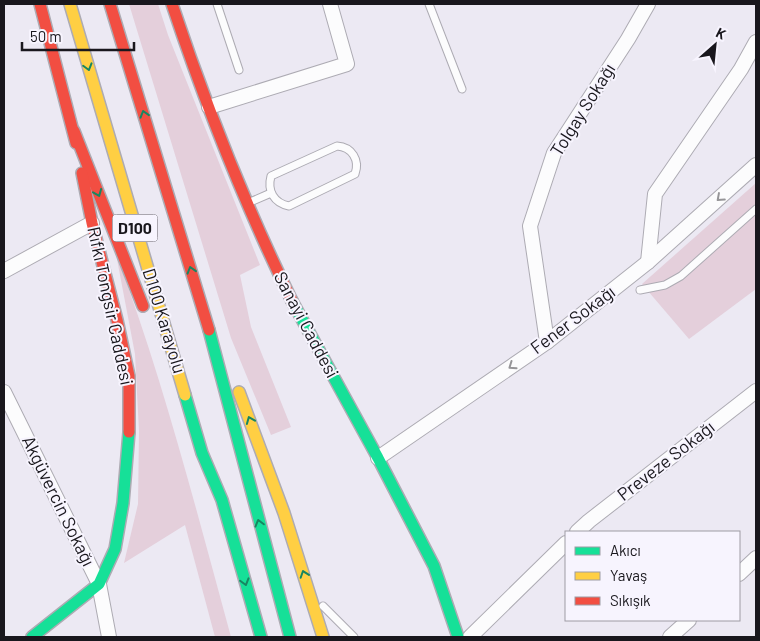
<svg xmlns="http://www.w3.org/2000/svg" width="760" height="641" font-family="Barlow,sans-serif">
<rect width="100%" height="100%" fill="#ece9f3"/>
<g fill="#e4cfdb">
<path d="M129 4H158L168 35 260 265 240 275 251 327 291 427 271 435 231 338Z"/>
<path d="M756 183V289L689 339 642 284Z"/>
<path d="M116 254C163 379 196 509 231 637H215L185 525 124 563 138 504 139 431 135 354Z"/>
</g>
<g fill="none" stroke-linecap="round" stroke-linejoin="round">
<defs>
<g id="lane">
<path d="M217 4 239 70"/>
<path d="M429 4 462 89"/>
<path d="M337 146C352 147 360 160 355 174L289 206C274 203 267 191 271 176Z"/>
<path d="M248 203 271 193"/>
<path d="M640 290 665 285 681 276 756 209"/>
<path d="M323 606 354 637"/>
</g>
<g id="street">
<path d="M209 107 347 64 330 4"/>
<path d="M648 262 655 194 741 69 756 42"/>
<path d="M4 271 92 223"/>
<path d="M547 342 530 226 554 153 628 39 648 4"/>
<path d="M4 392 99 584 109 637"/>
<path d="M378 458 547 342 648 262 756 165"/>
<path d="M577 532 589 521 643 479 756 391"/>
<path d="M739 574 756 558"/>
<path d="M470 637 566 543"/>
<path d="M670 637 689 620"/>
</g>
<g id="fast">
<path d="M292 301 378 458 434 566 458 637"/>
<path d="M209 330 290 637"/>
<path d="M185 395 202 453 222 500 261 637"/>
<path d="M32 637 99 584 115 549 123 503 129 432"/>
</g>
<g id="slow">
<path d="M70 4 185 395"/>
<path d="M239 392 284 513 323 637"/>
</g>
<g id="jam">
<path d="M40 4 76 143"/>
<path d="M110 4 209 330"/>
<path d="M172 4C206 106 245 205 292 301"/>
<path d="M74 131 143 306"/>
<path d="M82 173 92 223 117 320 129 376V432"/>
</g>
</defs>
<use href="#lane" stroke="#adabb3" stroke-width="9"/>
<use href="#street" stroke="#adabb3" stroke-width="16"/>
<use href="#fast" stroke="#adabb3" stroke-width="14"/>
<use href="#slow" stroke="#adabb3" stroke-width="14"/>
<use href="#jam" stroke="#adabb3" stroke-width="14"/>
<use href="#lane" stroke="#fcfcfd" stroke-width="7"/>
<use href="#street" stroke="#fcfcfd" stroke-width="14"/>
<use href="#fast" stroke="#16e098" stroke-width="11"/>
<use href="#slow" stroke="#ffcf43" stroke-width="11"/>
<use href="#jam" stroke="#f24e42" stroke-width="11"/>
</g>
<defs><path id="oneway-chevron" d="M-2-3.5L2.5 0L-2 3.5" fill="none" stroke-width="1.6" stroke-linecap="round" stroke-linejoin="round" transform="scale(1.25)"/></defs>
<g stroke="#178661">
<use href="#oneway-chevron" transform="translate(88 67) rotate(74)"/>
<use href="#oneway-chevron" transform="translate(144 114) rotate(-107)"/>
<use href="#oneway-chevron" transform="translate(98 193) rotate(68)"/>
<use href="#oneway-chevron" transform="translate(191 270) rotate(-107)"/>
<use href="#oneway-chevron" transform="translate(250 420) rotate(-112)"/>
<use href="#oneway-chevron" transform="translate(259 523) rotate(-105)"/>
<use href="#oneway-chevron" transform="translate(304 574) rotate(-109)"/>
<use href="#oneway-chevron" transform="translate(245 582) rotate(74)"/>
</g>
<g stroke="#969598">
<use href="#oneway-chevron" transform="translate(720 198) rotate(138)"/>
<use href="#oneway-chevron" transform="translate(512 366) rotate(145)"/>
</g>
<g text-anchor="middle" stroke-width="4" stroke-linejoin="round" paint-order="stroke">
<rect fill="#f7f4fe" stroke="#5c5960" stroke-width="1" x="112.5" y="214.5" width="45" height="27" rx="4"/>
<g font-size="16" font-weight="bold" fill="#19171d">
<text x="135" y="234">D100</text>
</g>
<g font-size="18" fill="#19171d" stroke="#f7f4fe">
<text transform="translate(583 110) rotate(-58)" y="6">Tolgay Sokağı</text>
<text transform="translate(110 306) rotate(78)" y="6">Rıfkı Tongsir Caddesi</text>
<text transform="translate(573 320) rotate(-37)" y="6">Fener Sokağı</text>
<text transform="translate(164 321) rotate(73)" y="6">D100 Karayolu</text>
<text transform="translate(306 325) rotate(62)" y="6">Sanayi Caddesi</text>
<text transform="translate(666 461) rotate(-38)" y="6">Preveze Sokağı</text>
<text transform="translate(58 501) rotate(64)" y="6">Akgüvercin Sokağı</text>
</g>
</g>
<rect width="760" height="641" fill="none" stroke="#19171d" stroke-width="10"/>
<rect x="565" y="531" width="175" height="90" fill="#f7f4fe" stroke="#9e9ca4"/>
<rect x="575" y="547" width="25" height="8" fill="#16e098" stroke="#9e9ca4"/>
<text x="610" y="556" font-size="15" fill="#19171d">Akıcı</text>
<rect x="575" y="572" width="25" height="8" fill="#ffcf43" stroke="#9e9ca4"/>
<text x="610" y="581" font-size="15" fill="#19171d">Yavaş</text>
<rect x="575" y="597" width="25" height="8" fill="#f24e42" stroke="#9e9ca4"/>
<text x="610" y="606" font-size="15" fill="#19171d">Sıkışık</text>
<g transform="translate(715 45) rotate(27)" stroke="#f7f4fe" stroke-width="4" paint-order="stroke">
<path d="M0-4L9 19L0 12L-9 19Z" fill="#19171d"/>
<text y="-8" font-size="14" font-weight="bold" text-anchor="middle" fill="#19171d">K</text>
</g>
<path d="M22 42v8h112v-8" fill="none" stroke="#19171d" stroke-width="2.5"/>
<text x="30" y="42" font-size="15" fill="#19171d" stroke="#f7f4fe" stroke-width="4" paint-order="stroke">50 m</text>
</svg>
